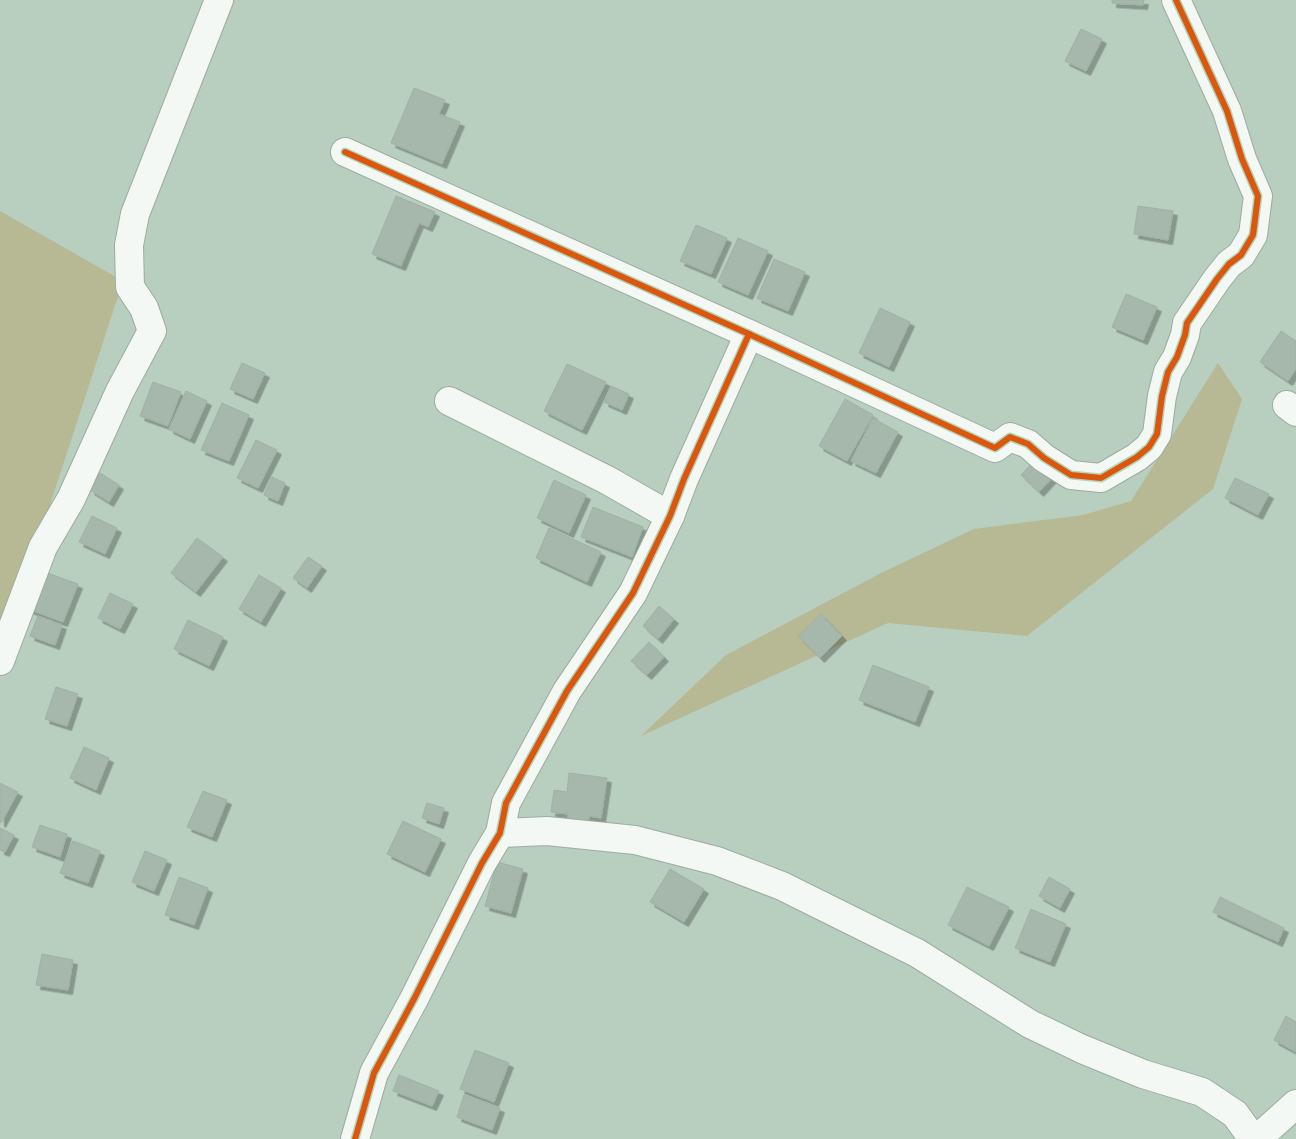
<svg xmlns="http://www.w3.org/2000/svg" width="1296" height="1139" font-family="'Roboto Serif',serif">
<defs>
<filter id="shadow"><feDropShadow dx="4.5" dy="4.5" stdDeviation="0" flood-color="#0004"/></filter>
</defs>
<rect width="100%" height="100%" fill="#b8cebe"/>
<g fill="#b7b995">
<path d="M0 211 123 281 0 658Z"/>
<path d="M1218 363 1242 399 1213 489 1027 636 888 623 641 736 726 655 883 572 974 529 1083 515 1131 501Z"/>
</g>
<g fill="#a6b7ab" stroke="#9fb1a5" filter="url(#shadow)">
<path d="M1112 0H1144L1143 5 1112 3Z"/>
<path d="M1081 29 1102 39 1086 71 1065 61Z"/>
<path d="M414 88 445 100 439 114 460 122 442 164 391 143Z"/>
<path d="M396 196 435 212 428 227 419 223 401 266 372 254Z"/>
<path d="M1138 206 1173 211 1168 240 1134 234Z"/>
<path d="M696 225 727 238 711 274 680 261Z"/>
<path d="M738 238 768 251 748 295 718 282Z"/>
<path d="M774 259 805 272 788 311 757 298Z"/>
<path d="M1126 294 1157 307 1143 340 1112 327Z"/>
<path d="M880 308 910 322 889 367 859 353Z"/>
<path d="M1281 331 1296 341V369L1288 381 1260 362Z"/>
<path d="M242 363 265 373 253 399 230 389Z"/>
<path d="M567 364 606 382 582 430 544 411Z"/>
<path d="M153 382 181 392 168 426 140 416Z"/>
<path d="M611 386 629 394 622 410 604 402Z"/>
<path d="M186 391 207 401 190 439 169 429Z"/>
<path d="M845 399 873 415 847 461 819 446Z"/>
<path d="M222 403 249 415 229 461 201 450Z"/>
<path d="M873 418 898 432 876 473 851 461Z"/>
<path d="M256 440 277 450 258 488 237 478Z"/>
<path d="M1038 457 1056 474 1039 492 1021 475Z"/>
<path d="M100 473 119 485 109 502 90 490Z"/>
<path d="M272 477 285 483 278 501 264 495Z"/>
<path d="M1235 478 1269 494 1258 515 1225 498Z"/>
<path d="M554 480 586 495 569 533 537 518Z"/>
<path d="M593 507 643 527 632 557 581 537Z"/>
<path d="M92 516 117 528 105 554 79 542Z"/>
<path d="M549 528 601 552 587 582 536 558Z"/>
<path d="M197 538 223 557 196 592 171 573Z"/>
<path d="M308 557 322 566 307 588 293 578Z"/>
<path d="M42 571 78 584 63 622 28 609Z"/>
<path d="M259 575 281 588 261 622 239 609Z"/>
<path d="M110 593 133 604 120 629 98 618Z"/>
<path d="M659 606 674 619 658 639 643 626Z"/>
<path d="M821 614 842 636 820 658 798 636Z"/>
<path d="M38 616 62 625 55 645 30 636Z"/>
<path d="M188 620 223 637 209 666 174 649Z"/>
<path d="M649 642 664 657 647 675 631 661Z"/>
<path d="M873 665 929 687 915 722 859 700Z"/>
<path d="M56 687 78 694 67 726 45 719Z"/>
<path d="M84 747 109 758 96 790 70 778Z"/>
<path d="M569 773 607 778 601 818 589 816 588 826 567 822 568 814 551 812 554 790 567 792Z"/>
<path d="M0 783 18 792 1 823 0 822Z"/>
<path d="M203 791 227 800 212 837 187 827Z"/>
<path d="M427 803 444 808 439 824 422 818Z"/>
<path d="M403 821 441 839 425 872 387 854Z"/>
<path d="M40 825 67 834 60 857 32 847Z"/>
<path d="M0 828 14 835 5 852 0 850Z"/>
<path d="M73 841 100 851 88 883 60 873Z"/>
<path d="M145 851 167 860 154 891 132 882Z"/>
<path d="M497 862 523 869 511 913 485 906Z"/>
<path d="M670 869 704 889 684 922 650 902Z"/>
<path d="M179 877 208 888 194 925 165 915Z"/>
<path d="M1049 877 1070 889 1060 908 1039 896Z"/>
<path d="M967 887 1009 907 989 946 948 925Z"/>
<path d="M1220 897 1284 928 1278 942 1213 912Z"/>
<path d="M1031 909 1066 924 1050 962 1015 948Z"/>
<path d="M42 954 73 960 68 990 36 985Z"/>
<path d="M1286 1016 1296 1022V1052L1274 1040Z"/>
<path d="M475 1050 509 1063 494 1102 460 1089Z"/>
<path d="M399 1075 439 1091 432 1106 393 1091Z"/>
<path d="M464 1095 500 1108 492 1130 457 1117Z"/>
</g>
<g fill="none" stroke-linecap="round" stroke-linejoin="round">
<defs>
<g id="minor">
<path d="M345 152 749 334 995 448 1010 437 1028 444 1044 458 1071 475 1101 478 1137 457 1149 447 1157 434 1162 396 1168 372 1177 357 1185 335 1187 323 1217 279 1229 264 1241 255 1253 235 1258 196 1242 159 1227 111 1176 0"/>
<path d="M449 401 607 480 670 516"/>
<path d="M1287 405 1296 412"/>
<path d="M0 661 43 547 71 499 120 391 152 331 144 308 130 287 129 245 135 214 219 0"/>
<path d="M500 833 547 831 635 840 717 861 782 886 917 953 1030 1024 1082 1049 1143 1074 1202 1092 1235 1114 1253 1139"/>
<path d="M355 1139 374 1073 414 999 482 863 500 833 506 803 567 691 633 593 670 516 684 479 749 334"/>
<path d="M1257 1139 1296 1104"/>
</g>
</defs>
<use href="#minor" stroke="#9baca0" stroke-width="30"/>
<use href="#minor" stroke="#f4f8f5" stroke-width="28"/>
<defs>
<g id="cycleway">
<path d="M345 152 749 334 995 448 1010 437 1028 444 1044 458 1071 475 1101 478 1137 457 1149 447 1157 434 1162 396 1168 372 1177 357 1185 335 1187 323 1217 279 1229 264 1241 255 1253 235 1258 196 1242 159 1227 111 1176 0"/>
<path d="M355 1139 374 1073 414 999 482 863 500 833 506 803 567 691 633 593 670 516 684 479 749 334"/>
</g>
</defs>
<use href="#cycleway" stroke="#afd7bb" stroke-width="9"/>
<use href="#cycleway" stroke="#dd560d" stroke-width="6"/>
</g>
</svg>
